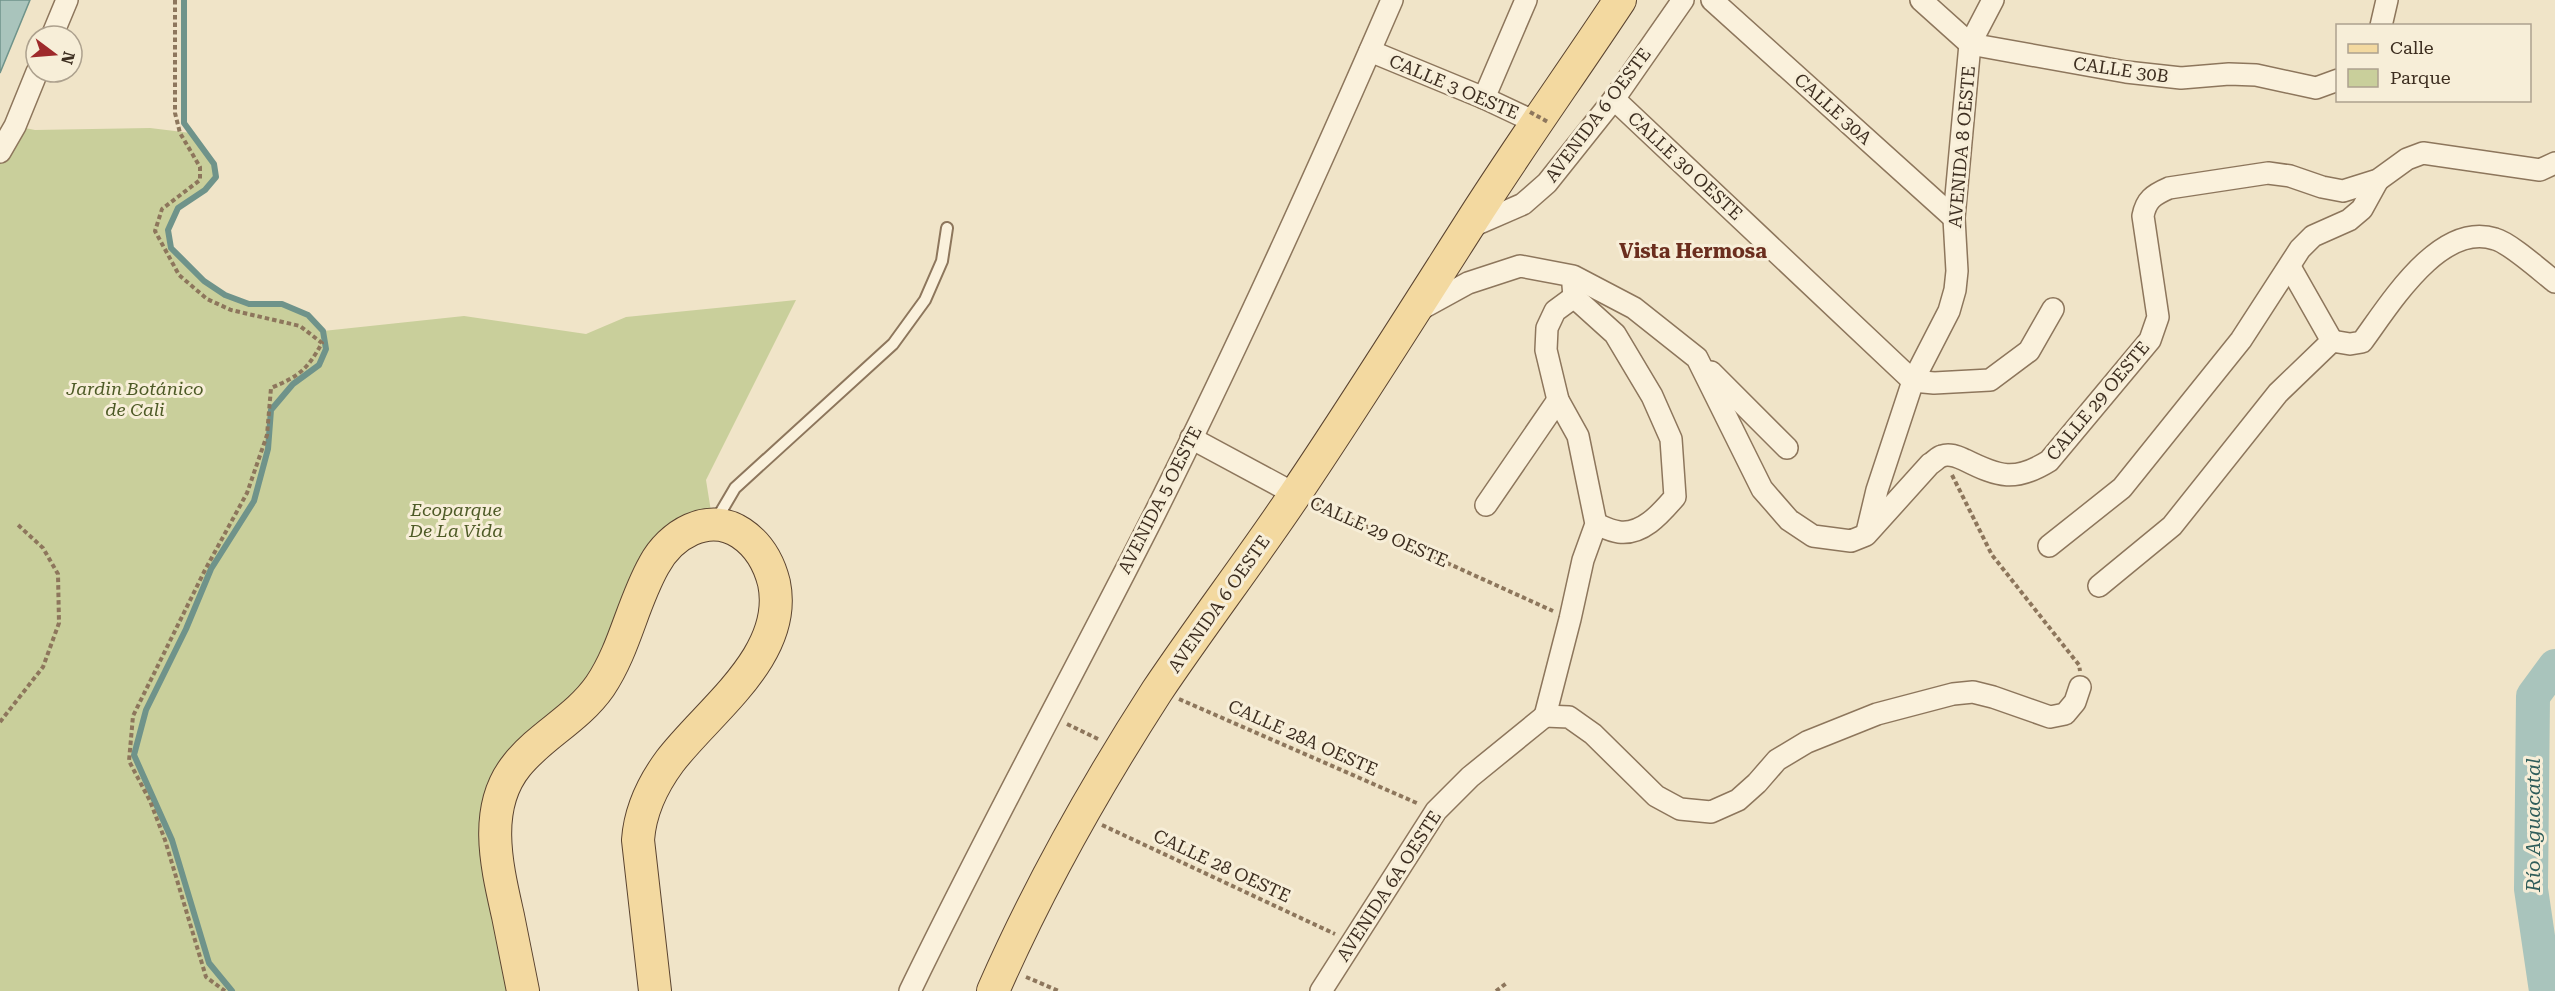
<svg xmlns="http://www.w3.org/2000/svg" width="2555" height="991" font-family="'Roboto Serif',serif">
<rect width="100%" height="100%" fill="#f0e4c8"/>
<path fill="#c9cf9b" d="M15 126 35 130 150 128 191 133 214 164 216 177 205 190 178 208 168 230 171 248 204 281 225 295 249 304H282L308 315 323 331 464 316 586 334 626 317 796 300 706 480 713 524 701 526 503 788 523 991H0V152Z"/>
<path fill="#a9c4bc" stroke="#6f938a" stroke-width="1.5" d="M0 0H30L0 73Z"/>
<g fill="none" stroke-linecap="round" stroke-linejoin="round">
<path stroke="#6f938a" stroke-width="6" d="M184 0V123L214 164 216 177 205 190 178 208 168 230 171 248 204 281 225 295 249 304H282L308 315 323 331 326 349 319 365 293 384 271 410 268 449 254 501 211 569 186 629 146 710 134 755 172 840 209 963 232 991"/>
<path stroke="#a9c4bc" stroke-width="34" d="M2546 991 2531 889 2533 696 2555 666"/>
<defs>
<path id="lane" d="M715 522 735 488 893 344 925 300 942 261 947 228"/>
<g id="street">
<path d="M1712 0 1954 218"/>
<path d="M1921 0 1970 44 2126 72 2181 78 2229 74 2256 75 2316 88 2338 80"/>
<path d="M2381 26 2387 0"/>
<path d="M52 36 67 0"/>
<path d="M1370 51 1484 98 1537 123"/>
<path d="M1484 98 1526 0"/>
<path d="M1614 99 1913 381 1934 383 1990 380 2029 351 2053 309"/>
<path d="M0 152 15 126 37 72"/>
<path d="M1468 228 1523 204 1547 183 1614 99 1683 0"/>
<path d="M2290 267 2332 341"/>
<path d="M1573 285 1574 297 1615 334 1652 396 1671 439 1675 497C1661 513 1643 535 1619 532 1611 531 1603 527 1596 524"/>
<path d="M1417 311 1468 283 1520 266 1573 276 1634 308 1697 358 1762 489 1789 520 1813 536 1851 541 1866 535 1930 464C1934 462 1938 457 1942 456 1950 453 1958 457 1965 460 1999 477 2015 482 2049 461L2150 340 2158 317 2143 216C2146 200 2153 195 2169 188L2268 173 2290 176 2322 187 2343 191 2378 180 2407 159 2423 153 2540 170 2555 163"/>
<path d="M1711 372 1787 448"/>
<path d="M1191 438 1295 494"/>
<path d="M1486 505 1558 400"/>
<path d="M1867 532 1877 490 1913 381 1949 311 1955 290 1957 271 1954 218 1970 44 1993 0"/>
<path d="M2049 546 2122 488 2241 340 2300 249 2313 236 2349 220 2362 209 2378 180"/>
<path d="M2099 586 2172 526 2278 393 2332 341 2350 344 2362 342C2390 304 2440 221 2495 239 2510 243 2541 271 2555 282"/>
<path d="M1545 716 1569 717 1593 734 1656 796 1680 809 1711 812 1738 800 1757 783 1777 760 1807 742 1877 714 1953 694 1973 692 1993 697 2050 717 2065 714 2075 702 2080 687"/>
<path d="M1545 716 1570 619 1583 560 1596 524 1578 436 1558 400 1546 350 1547 328 1555 311 1574 297"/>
<path d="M910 991C988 830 1074 673 1155 513 1239 345 1317 173 1392 0"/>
<path d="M1321 991 1436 811 1470 777 1545 716"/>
</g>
<g id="primary">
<path d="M523 991C518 966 513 941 508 916 497 867 482 808 517 765 541 735 577 719 600 686 625 649 632 604 654 565 670 535 708 511 741 533 759 545 769 563 774 583 789 655 709 710 670 761 653 784 640 812 638 840L655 991"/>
<path d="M993 991C1039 886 1095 787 1157 691 1202 624 1251 560 1296 493 1354 407 1410 318 1466 230 1515 152 1569 77 1620 0"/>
</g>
</defs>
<use href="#lane" stroke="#8d765c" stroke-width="14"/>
<use href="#street" stroke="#8d765c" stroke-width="24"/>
<use href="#primary" stroke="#5b4430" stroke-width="34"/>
<g stroke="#8d765c" stroke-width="4" stroke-dasharray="4.5 3" stroke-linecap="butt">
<path d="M175 0V113L180 133 200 167V180L162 209 155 231 179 275 207 299 231 310 300 326 322 343C307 370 299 376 271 388L267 435 247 493 205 570 133 716 129 761 150 801 165 840 206 977 225 991"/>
<path d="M1952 475 1992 555 2079 665 2080 671"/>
<path d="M1317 504 1553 611"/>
<path d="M1179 699 1419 804"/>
<path d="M0 722 43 667 59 623 58 574 43 548 17 524"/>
<path d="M1067 724 1098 739"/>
<path d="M1102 825 1335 934"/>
<path d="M1026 977 1059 991"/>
<path d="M1496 991 1508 982"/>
</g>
<use href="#lane" stroke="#faf1dc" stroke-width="10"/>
<use href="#street" stroke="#faf1dc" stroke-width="21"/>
<use href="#primary" stroke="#f3d9a0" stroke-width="32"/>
<path stroke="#8d765c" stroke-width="4" stroke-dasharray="4.5 3" stroke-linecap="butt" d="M1530 112 1548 122"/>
</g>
<g text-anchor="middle" stroke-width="6" stroke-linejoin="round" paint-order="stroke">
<g font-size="18" fill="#3d2e20" stroke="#f7eed8">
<text transform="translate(2121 70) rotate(8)" y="6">CALLE 30B</text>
<text transform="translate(1454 87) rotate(23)" y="6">CALLE 3 OESTE</text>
<text transform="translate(1833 109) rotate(42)" y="6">CALLE 30A</text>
<text transform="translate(1598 115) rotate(-53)" y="6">AVENIDA 6 OESTE</text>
<text transform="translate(1962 147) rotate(-85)" y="6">AVENIDA 8 OESTE</text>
<text transform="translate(1685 166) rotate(43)" y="6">CALLE 30 OESTE</text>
<text transform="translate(2098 401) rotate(-50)" y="6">CALLE 29 OESTE</text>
<text transform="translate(1160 500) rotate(-63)" y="6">AVENIDA 5 OESTE</text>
<text transform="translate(1379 532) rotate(24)" y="6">CALLE 29 OESTE</text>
<text transform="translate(1219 604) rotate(-55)" y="6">AVENIDA 6 OESTE</text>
<text transform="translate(1303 738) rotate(24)" y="6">CALLE 28A OESTE</text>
<text transform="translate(1222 866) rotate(25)" y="6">CALLE 28 OESTE</text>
<text transform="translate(1389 886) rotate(-57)" y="6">AVENIDA 6A OESTE</text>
</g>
<g font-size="18" font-style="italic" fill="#4d5a26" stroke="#f7eed8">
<text x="135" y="395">Jardin Botánico<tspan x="135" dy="21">de Cali</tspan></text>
<text x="456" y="516">Ecoparque<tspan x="456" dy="21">De La Vida</tspan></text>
</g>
<g font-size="20" font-weight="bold" fill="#6b2e1e" stroke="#f7eed8">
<text x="1693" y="258">Vista Hermosa</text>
</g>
<g font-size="20" font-style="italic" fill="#2f5d5a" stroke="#f7eed8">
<text transform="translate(2533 825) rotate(-90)" y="7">Río Aguacatal</text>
</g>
</g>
<rect x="2336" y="24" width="195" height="78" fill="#f7eed8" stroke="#ada18e" stroke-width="1.5"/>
<rect x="2348" y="44" width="30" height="9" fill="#f3d9a0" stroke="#ada18e" stroke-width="1.5"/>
<text x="2390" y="54" font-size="18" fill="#3d2e20">Calle</text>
<rect x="2348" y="69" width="30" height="18" fill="#c9cf9b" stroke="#ada18e" stroke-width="1.5"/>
<text x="2390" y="84" font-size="18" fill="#3d2e20">Parque</text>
<g transform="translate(54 54) rotate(106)"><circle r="28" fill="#f7eed8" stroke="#ada18e" stroke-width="1.5"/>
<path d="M0-4.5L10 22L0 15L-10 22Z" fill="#9e2a2b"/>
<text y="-9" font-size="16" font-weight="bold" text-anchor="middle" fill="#3d2e20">N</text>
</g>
</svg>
